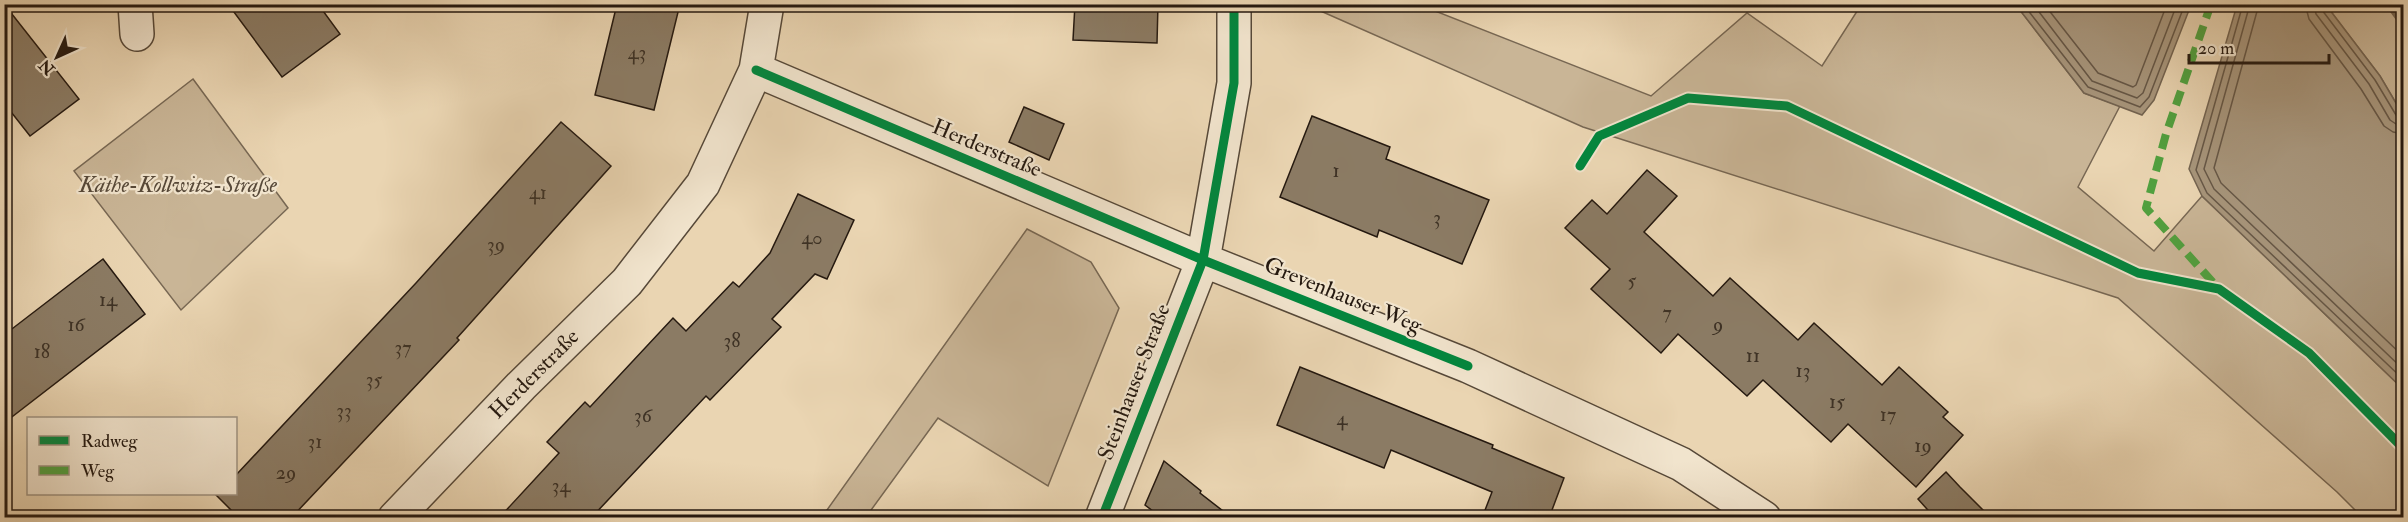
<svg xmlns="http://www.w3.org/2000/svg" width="2408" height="522" viewBox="0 0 2408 522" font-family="'IM FELL Double Pica',serif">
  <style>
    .green { fill: #c9b596; stroke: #776753; stroke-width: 1.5 }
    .water { fill: #a7957b; stroke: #736350; stroke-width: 1.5 }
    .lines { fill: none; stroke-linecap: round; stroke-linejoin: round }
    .shore { stroke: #665746; stroke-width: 1.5 }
    .stream { stroke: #736350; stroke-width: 14 }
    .building { fill: #8b7b64; stroke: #251910; stroke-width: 1.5 }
    .minor-casing { stroke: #564838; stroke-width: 36 }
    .minor { stroke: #f1e4cd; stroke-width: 33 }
    .quiet { stroke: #50a13f; stroke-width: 8; stroke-dasharray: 15 8; stroke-linecap: butt }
    .cycleway-casing { stroke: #f1e4cd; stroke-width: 13 }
    .cycleway { stroke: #00873e; stroke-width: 9 }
    .labels { text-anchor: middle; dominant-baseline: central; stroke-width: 4.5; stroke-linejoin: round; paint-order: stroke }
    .number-label { font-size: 20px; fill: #3e3225 }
    .street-label { font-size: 22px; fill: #251910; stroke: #f1e4cd }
    .park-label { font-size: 22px; font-style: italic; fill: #564838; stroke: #f1e4cd }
  </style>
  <rect width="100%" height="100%" fill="#ead5b2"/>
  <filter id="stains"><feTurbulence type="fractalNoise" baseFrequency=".00333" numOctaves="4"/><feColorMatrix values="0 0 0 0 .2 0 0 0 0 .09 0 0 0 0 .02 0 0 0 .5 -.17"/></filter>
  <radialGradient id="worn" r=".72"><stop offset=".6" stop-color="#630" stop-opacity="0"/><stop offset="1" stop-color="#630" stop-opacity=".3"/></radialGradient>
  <path class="green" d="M 1307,5 L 1420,5 L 1651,96 L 1747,13 L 1822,66 L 1861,5 L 2016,5 L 2084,93 L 2120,106 L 2078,187 L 2154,251 L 2202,196 L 2403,389 L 2403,517 L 2362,517 L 2337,492 L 2118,298 L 1583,127 Z
    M 2326,5 L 2403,5 L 2403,115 L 2380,76 Z
    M 193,79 L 288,208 L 181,310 L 74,171 Z
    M 1027,229 L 1091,262 L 1119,308 L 1048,486 L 938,418 L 866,517 L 822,517 Z"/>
  <path class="water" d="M 2016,5 L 2191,5 L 2154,100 L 2142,115 L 2084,93 Z
    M 2237,5 L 2326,5 L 2380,76 L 2403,115 L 2403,389 L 2202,196 L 2189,169 Z"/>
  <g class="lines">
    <path class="shore" d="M 2023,4 L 2088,87 L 2140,107 L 2149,97 L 2185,4
      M 2033,4 L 2092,81 L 2137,98 L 2143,93 L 2177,4
      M 2044,4 L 2098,73 L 2133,87 L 2136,85 L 2167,4
      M 2243,4 L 2196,170 L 2207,193 L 2404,380
      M 2250,4 L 2204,169 L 2214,189 L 2404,370
      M 2259,4 L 2214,168 L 2221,183 L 2404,357
      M 2305,4 L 2309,19 L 2361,89 L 2384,126 L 2393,132 L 2404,134
      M 2314,4 L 2316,14 L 2369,84 L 2390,120 L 2396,124 L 2404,125
      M 2321,4 L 2322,10 L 2375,80 L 2396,115 L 2404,117"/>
    <path class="stream" d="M 2393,4 L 2404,19"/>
  </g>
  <path class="building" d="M 4,4 L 79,99 L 30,136 L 4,103 Z
    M 228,4 L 318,4 L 340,34 L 282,77 Z
    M 617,4 L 680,4 L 654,110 L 595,95 Z
    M 1075,4 L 1158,4 L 1157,43 L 1073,40 Z
    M 1024,107 L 1064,124 L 1049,160 L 1009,142 Z
    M 1312,116 L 1390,147 L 1386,159 L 1489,200 L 1462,264 L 1379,230 L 1377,237 L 1280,197 Z
    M 561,122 L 611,166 L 457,338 L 459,340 L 291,518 L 239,518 L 216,495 L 218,494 L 236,494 L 236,475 L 416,283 Z
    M 1647,170 L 1677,196 L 1644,232 L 1713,296 L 1730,278 L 1798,340 L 1814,323 L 1882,385 L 1899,367 L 1948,412 L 1943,417 L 1963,435 L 1916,487 L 1848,424 L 1831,442 L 1763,380 L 1747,396 L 1678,334 L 1661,353 L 1591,289 L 1610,269 L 1565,228 L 1592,200 L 1607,214 Z
    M 798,194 L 854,220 L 827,279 L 815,274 L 772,319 L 781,327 L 710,400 L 706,396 L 591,518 L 499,518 L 559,453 L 547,442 L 585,402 L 590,407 L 673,318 L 686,331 L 733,282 L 739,287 L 770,253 Z
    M 103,259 L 145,314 L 4,423 L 4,335 Z
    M 1300,367 L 1493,445 L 1492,448 L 1564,478 L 1549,518 L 1482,518 L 1492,492 L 1391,450 L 1384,468 L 1277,425 Z
    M 1164,461 L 1201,491 L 1200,493 L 1232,518 L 1162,518 L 1145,505 Z
    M 1946,472 L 1960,487 L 1991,518 L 1935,518 L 1918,499 Z"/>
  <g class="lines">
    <g class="minor-casing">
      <path id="minor" d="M 135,4 L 137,34
        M 756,70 L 1203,260 L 1468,366 L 1681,464 L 1764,518
        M 395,518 L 521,386 L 627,282 L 703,184 L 756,70 L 767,4
        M 1102,518 L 1203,260 L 1234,83 L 1234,4"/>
    </g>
    <use href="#minor" class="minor"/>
    <path class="quiet" d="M 2211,4 L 2166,134 L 2146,208 L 2218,288"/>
    <g class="cycleway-casing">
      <path id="cycleway" d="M 756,70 L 1203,260 L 1468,366
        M 1580,166 L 1599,136 L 1688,98 L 1787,106 L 2138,273 L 2219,289 L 2309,353 L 2404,449
        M 1102,518 L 1203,260 L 1234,83 L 1234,4"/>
    </g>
    <use href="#cycleway" class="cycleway"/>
  </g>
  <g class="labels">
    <g class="number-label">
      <text x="637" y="52">43</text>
      <text x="1336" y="170">1</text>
      <text x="538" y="192">41</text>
      <text x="1437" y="217">3</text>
      <text x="812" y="237">40</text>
      <text x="496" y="244">39</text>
      <text x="1632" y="280">5</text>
      <text x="108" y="299">14</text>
      <text x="1667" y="312">7</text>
      <text x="76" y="324">16</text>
      <text x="1718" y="324">9</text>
      <text x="732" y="340">38</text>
      <text x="403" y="347">37</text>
      <text x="42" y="351">18</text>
      <text x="1753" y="355">11</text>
      <text x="1803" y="370">13</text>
      <text x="374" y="379">35</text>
      <text x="1837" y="401">15</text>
      <text x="344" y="410">33</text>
      <text x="1888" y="414">17</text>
      <text x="643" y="415">36</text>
      <text x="1342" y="418">4</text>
      <text x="315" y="441">31</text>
      <text x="1923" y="445">19</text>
      <text x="286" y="472">29</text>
      <text x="561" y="485">34</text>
    </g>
    <g class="street-label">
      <text transform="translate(987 148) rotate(23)">Herderstraße</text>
      <text transform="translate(1343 295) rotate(22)">Grevenhauser Weg</text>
      <text transform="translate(534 374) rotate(-45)">Herderstraße</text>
      <text transform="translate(1134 382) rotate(-69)">Steinhauser Straße</text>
    </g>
    <g class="park-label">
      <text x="178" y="185">Käthe-Kollwitz-Straße</text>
    </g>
  </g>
  <rect width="2408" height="522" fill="none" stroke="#ead5b2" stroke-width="24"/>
  <rect x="6" y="6" width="2396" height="510" fill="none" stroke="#251910" stroke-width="3"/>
  <rect x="12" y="12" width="2384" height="498" fill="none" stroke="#251910" stroke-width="1.5"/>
  <rect x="27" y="417" width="210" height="78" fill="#f1e4cd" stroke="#9f9381" stroke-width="1.5"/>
  <rect x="39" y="436" width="30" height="9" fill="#00873e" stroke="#9f9381" stroke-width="1.5"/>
  <text x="81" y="447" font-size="18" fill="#251910">Radweg</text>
  <rect x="39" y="466" width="30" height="9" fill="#50a13f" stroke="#9f9381" stroke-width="1.5"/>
  <text x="81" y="477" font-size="18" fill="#251910">Weg</text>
  <g transform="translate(57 57) rotate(225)" stroke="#f1e4cd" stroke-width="4.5" paint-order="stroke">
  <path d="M0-4.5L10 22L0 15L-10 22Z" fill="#251910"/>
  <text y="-9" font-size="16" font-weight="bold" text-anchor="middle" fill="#251910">N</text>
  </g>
  <path d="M2189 54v9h140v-9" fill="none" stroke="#251910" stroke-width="3"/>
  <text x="2198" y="54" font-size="18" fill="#251910" stroke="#f1e4cd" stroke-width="4.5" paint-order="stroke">20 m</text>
  <rect width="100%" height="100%" filter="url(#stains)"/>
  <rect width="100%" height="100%" fill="url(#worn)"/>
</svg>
